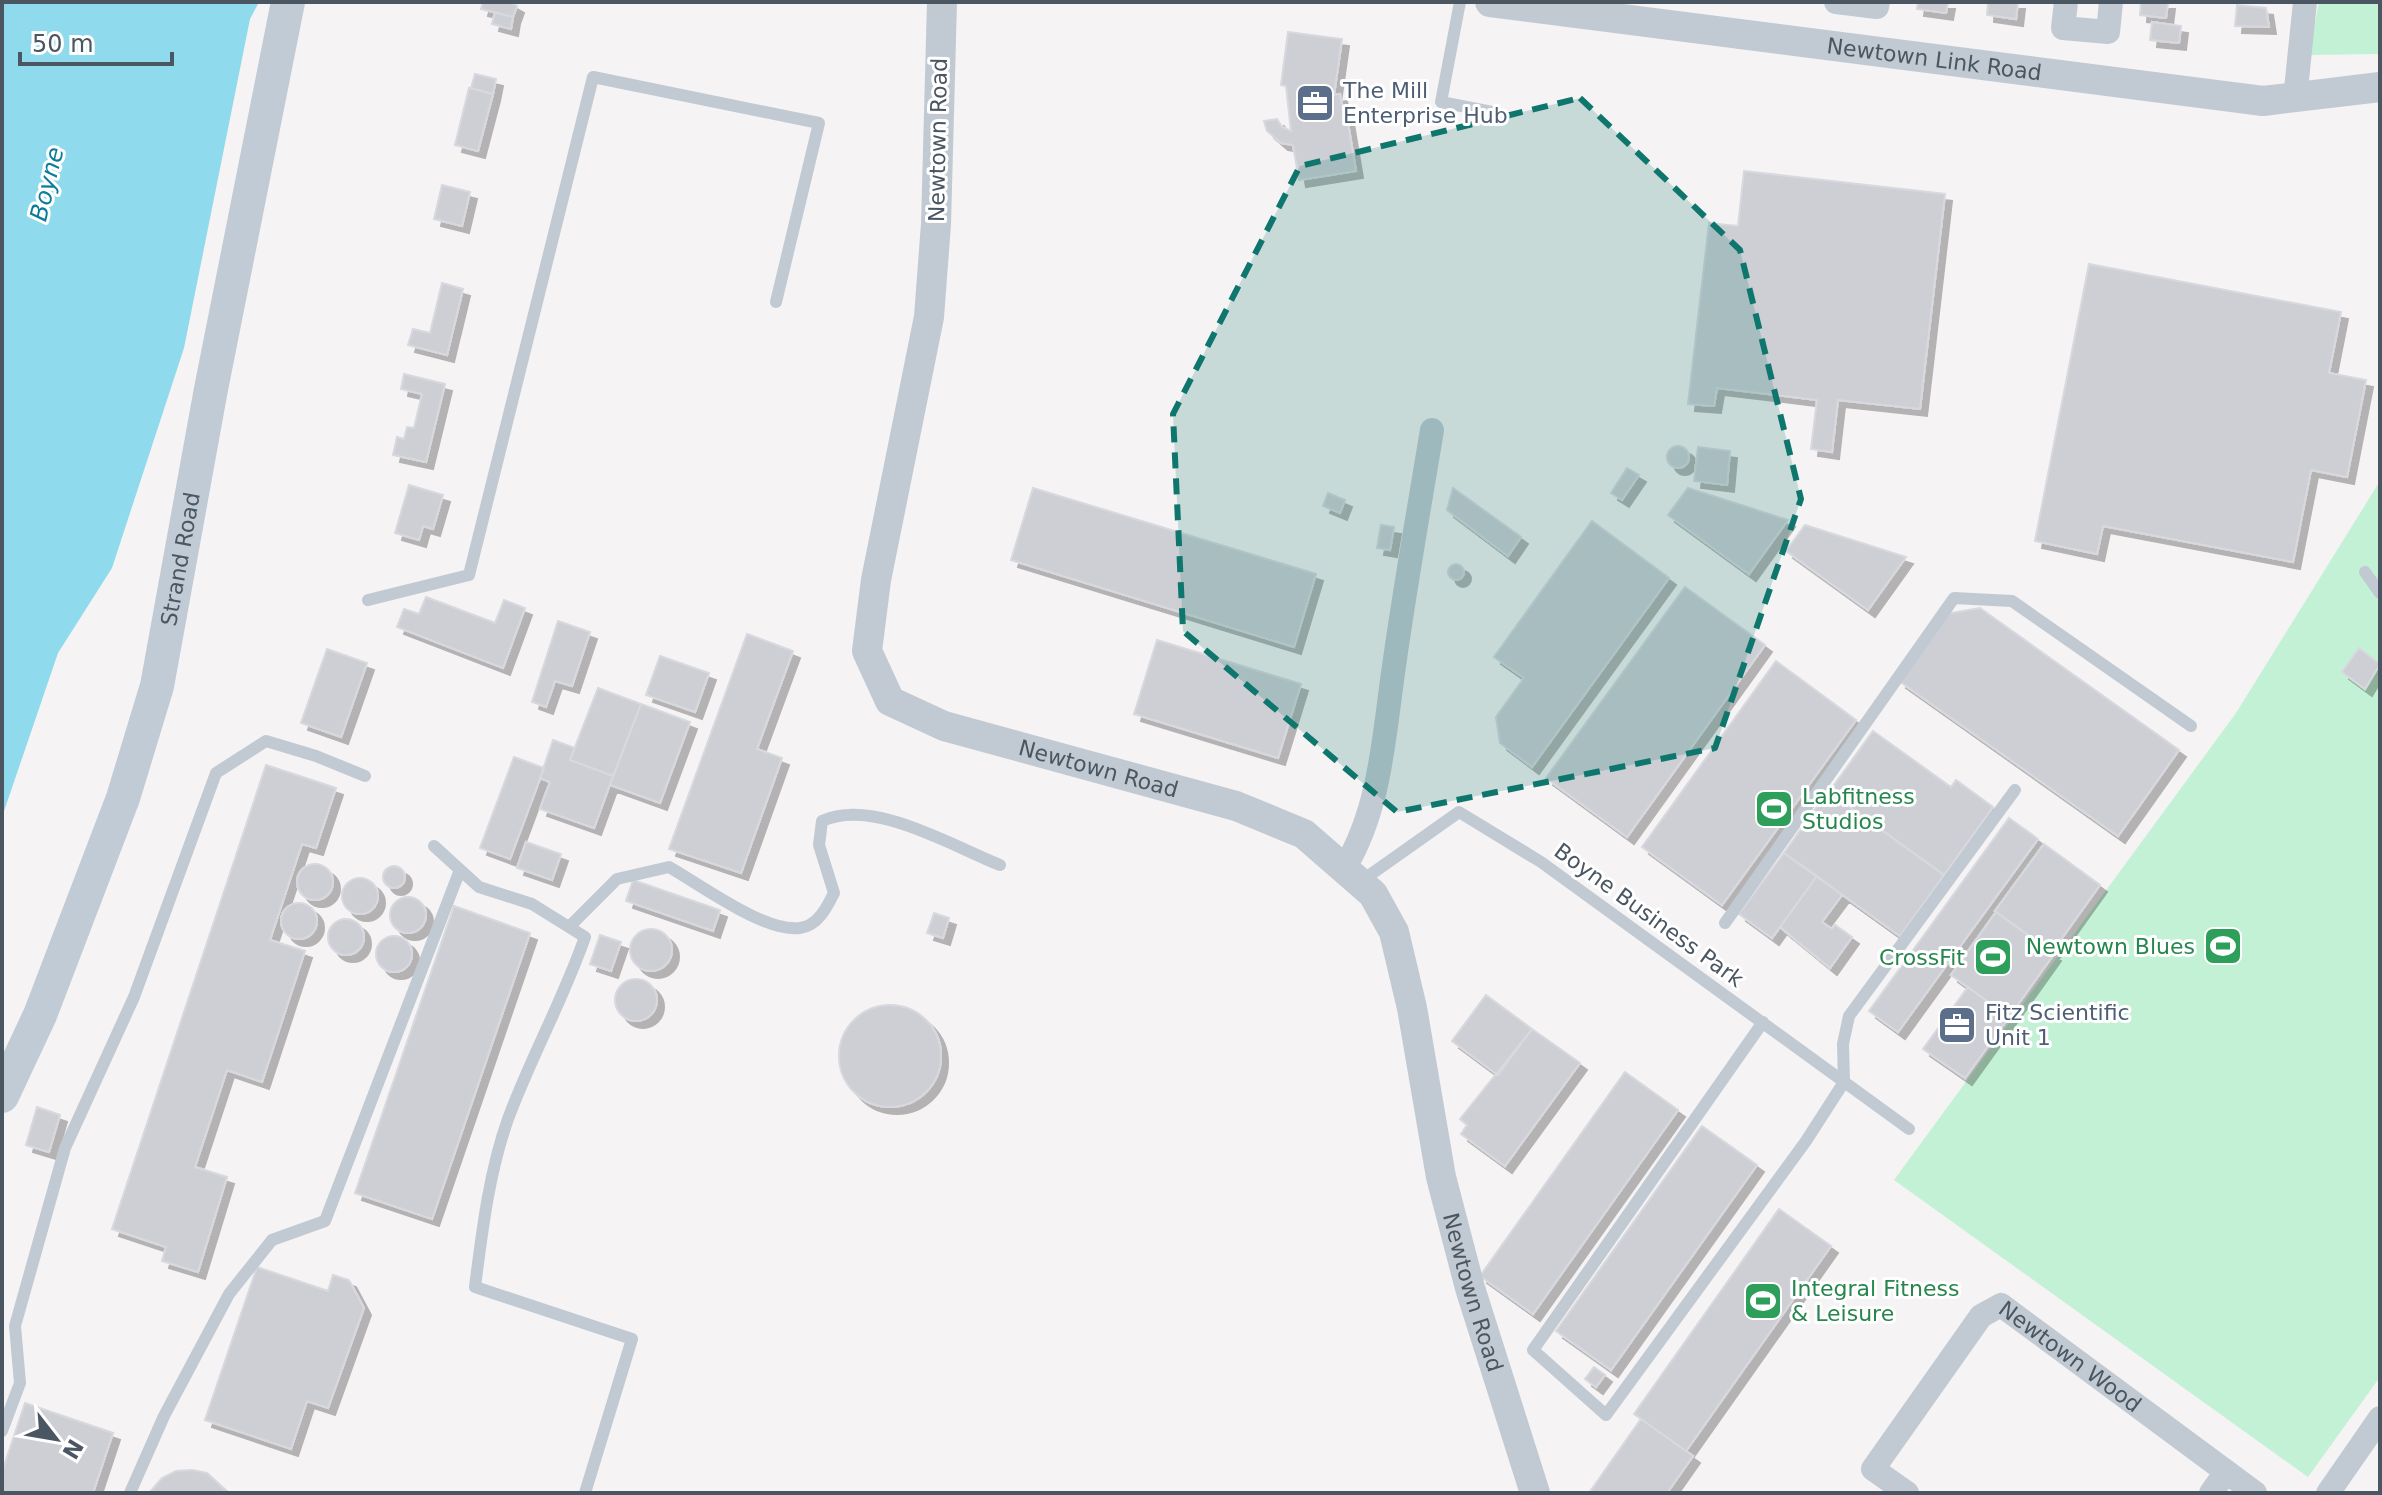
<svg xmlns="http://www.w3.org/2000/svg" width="2382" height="1495" viewBox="0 0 2382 1495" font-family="'DejaVu Sans',sans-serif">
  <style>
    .green { fill: #c3f1d5 }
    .water { fill: #90daee }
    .building { fill: #cdcfd5; stroke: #d7d9de; stroke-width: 2; filter: url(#shadow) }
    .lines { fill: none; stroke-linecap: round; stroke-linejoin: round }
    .service { stroke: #c1cad2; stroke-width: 12 }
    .minor { stroke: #c1cad2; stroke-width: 24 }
    .tertiary { stroke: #c1cad2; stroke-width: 30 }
    .secondary { stroke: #c1cbd6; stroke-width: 34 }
    .marked { fill: #0f766e; fill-opacity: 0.2; stroke: #0f766e; stroke-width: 6; stroke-dasharray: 16 10; stroke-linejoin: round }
    .labels { text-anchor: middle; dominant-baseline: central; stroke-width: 6; stroke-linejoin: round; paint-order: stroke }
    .street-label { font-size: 22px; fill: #4a5661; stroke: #fff }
    .service-label { font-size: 22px; fill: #4e5e75; stroke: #fff; text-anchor: start }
    .leisure-label { font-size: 22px; fill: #27864d; stroke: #fff; text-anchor: start }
    .water-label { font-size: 24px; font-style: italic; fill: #0c7c9b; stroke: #fff }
  </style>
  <defs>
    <filter id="shadow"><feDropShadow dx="7" dy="7" stdDeviation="0" flood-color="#0004"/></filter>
  </defs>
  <rect width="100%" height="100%" fill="#f5f3f3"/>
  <path class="green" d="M 2319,2 L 2380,2 L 2380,54 L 2309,55 Z
    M 2380,481 L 2380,1377 L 2308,1477 L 1894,1180 L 2236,713 Z"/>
  <path class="water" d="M 2,2 L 259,2 L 250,19 L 184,348 L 112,568 L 58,653 L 2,817 Z"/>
  <path class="building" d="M 483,2 L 510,2 L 517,6 L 513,17 L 481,9 Z
    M 1918,2 L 1948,2 L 1946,13 L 1917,9 Z
    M 1988,2 L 2018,2 L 2016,19 L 1987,15 Z
    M 2141,2 L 2168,2 L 2166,18 L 2140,15 Z
    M 2237,5 L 2266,8 L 2269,27 L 2235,26 Z
    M 495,12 L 513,17 L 511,29 L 492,24 Z
    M 2152,22 L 2181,26 L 2179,43 L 2150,40 Z
    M 1288,32 L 1342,39 L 1334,95 L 1340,94 L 1343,111 L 1346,111 L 1356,171 L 1299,180 L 1293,145 L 1281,143 L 1267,131 L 1264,121 L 1277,119 L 1282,127 L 1291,131 L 1286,86 L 1281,85 Z
    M 475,74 L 496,79 L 493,94 L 471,88 Z
    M 469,88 L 493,94 L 478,151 L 455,145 Z
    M 1744,171 L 1945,194 L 1920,409 L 1838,400 L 1832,452 L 1811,449 L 1817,400 L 1717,388 L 1714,406 L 1688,404 L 1709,223 L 1738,226 Z
    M 442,185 L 470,192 L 462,226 L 434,219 Z
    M 2089,264 L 2341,312 L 2329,373 L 2366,380 L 2347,477 L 2311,470 L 2293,562 L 2103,526 L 2097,554 L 2035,541 Z
    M 442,283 L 463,289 L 447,355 L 408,345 L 413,329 L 430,333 Z
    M 404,374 L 445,384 L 426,462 L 393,455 L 397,437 L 404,439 L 407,427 L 414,428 L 422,394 L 401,389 Z
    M1667 457a11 11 0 1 1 22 0a11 11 0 1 1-22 0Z
    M 1698,447 L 1730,451 L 1727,485 L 1694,481 Z
    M 1627,468 L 1639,475 L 1622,500 L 1611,493 Z
    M 409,485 L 443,495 L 433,529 L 423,526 L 419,540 L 395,533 Z
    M 1033,488 L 1316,574 L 1294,647 L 1011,560 Z
    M 1453,488 L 1521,537 L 1508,556 L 1447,510 Z
    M 1688,488 L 1788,520 L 1749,574 L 1668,515 Z
    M 1328,493 L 1345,500 L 1340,513 L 1323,506 Z
    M 1592,521 L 1669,578 L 1532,767 L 1500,743 L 1496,717 L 1524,678 L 1494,657 Z
    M 1381,525 L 1394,527 L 1390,550 L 1377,548 Z
    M 1805,525 L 1906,557 L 1868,610 L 1786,551 Z
    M1448 572a8 8 0 1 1 16 0a8 8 0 1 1-16 0Z
    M 1685,587 L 1765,645 L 1627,837 L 1546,778 Z
    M 426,597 L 495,623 L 504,600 L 525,608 L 503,668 L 397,627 L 404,609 L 419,614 Z
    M 1980,608 L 2179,750 L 2118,836 L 1899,681 L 1946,614 Z
    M 558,621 L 590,632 L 572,686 L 555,681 L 546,707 L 532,702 Z
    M 747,634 L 793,651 L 757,749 L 782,758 L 741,873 L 669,849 Z
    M 1157,640 L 1301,684 L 1278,758 L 1134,714 Z
    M 2359,648 L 2380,664 L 2365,689 L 2342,672 Z
    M 327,649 L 367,663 L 341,737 L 301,723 Z
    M 660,656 L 709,673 L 695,712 L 646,695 Z
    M 1776,661 L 1856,720 L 1722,905 L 1642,847 Z
    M 598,688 L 641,704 L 613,776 L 570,760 Z
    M 641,704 L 690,722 L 660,803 L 610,785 Z
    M 1873,731 L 1951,787 L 1956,780 L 1993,807 L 1944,875 L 1829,792 Z
    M 553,740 L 575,748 L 570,760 L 613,776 L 594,828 L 540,809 L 550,782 L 540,778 Z
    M 514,757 L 544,768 L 510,859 L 480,848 Z
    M 266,765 L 336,788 L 316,848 L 302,844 L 270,940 L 305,951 L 262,1082 L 227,1070 L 195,1167 L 227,1177 L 198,1272 L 162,1261 L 166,1247 L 112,1229 Z
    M 1828,791 L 1944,875 L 1900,936 L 1784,853 Z
    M 2009,818 L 2038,839 L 1898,1032 L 1869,1011 Z
    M 526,842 L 561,854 L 552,880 L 517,868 Z
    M 2044,844 L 2100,885 L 2052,952 L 1995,911 Z
    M 1784,853 L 1817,876 L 1772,938 L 1739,914 Z
    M297 882a18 18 0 1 1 36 0a18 18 0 1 1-36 0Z
    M383 877a11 11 0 1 1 22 0a11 11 0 1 1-22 0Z
    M 1817,876 L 1842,895 L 1822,922 L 1832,929 L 1835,925 L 1852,937 L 1830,968 L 1780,927 Z
    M342 896a18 18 0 1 1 36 0a18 18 0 1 1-36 0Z
    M 633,880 L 720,910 L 713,931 L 626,901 Z
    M390 915a18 18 0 1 1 36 0a18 18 0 1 1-36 0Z
    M281 921a18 18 0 1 1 36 0a18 18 0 1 1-36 0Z
    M 454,906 L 530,933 L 432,1219 L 355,1193 Z
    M 1996,912 L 2054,954 L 2009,1017 L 1951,975 Z
    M 934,913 L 949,918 L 943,938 L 927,933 Z
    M328 937a18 18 0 1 1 36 0a18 18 0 1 1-36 0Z
    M630 950a21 21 0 1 1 42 0a21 21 0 1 1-42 0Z
    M 600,935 L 621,942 L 611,971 L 590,964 Z
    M376 954a18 18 0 1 1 36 0a18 18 0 1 1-36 0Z
    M615 1000a21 21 0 1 1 42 0a21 21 0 1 1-42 0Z
    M 1968,987 L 2009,1017 L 1965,1078 L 1923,1049 Z
    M 1486,995 L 1532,1029 L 1498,1075 L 1452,1041 Z
    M839 1056a51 51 0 1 1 102 0a51 51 0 1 1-102 0Z
    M 1532,1029 L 1580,1063 L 1505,1166 L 1461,1134 L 1467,1125 L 1460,1119 Z
    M 1625,1072 L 1678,1110 L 1533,1314 L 1480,1276 Z
    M 37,1107 L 60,1115 L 49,1152 L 26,1145 Z
    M 1702,1126 L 1757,1165 L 1611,1370 L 1556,1331 Z
    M 1779,1209 L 1831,1246 L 1686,1451 L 1634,1414 Z
    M 257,1267 L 328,1291 L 333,1275 L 349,1280 L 364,1308 L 328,1408 L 307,1401 L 291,1449 L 205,1420 Z
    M 1594,1367 L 1605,1375 L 1596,1387 L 1585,1379 Z
    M 25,1403 L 113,1433 L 93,1493 L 2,1493 L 2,1472 Z
    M 1641,1419 L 1693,1456 L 1667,1493 L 1589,1493 Z
    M 192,1470 L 207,1473 L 229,1493 L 149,1493 L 162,1478 L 176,1471 Z"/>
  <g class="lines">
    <path class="service" d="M 1460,2 L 1441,102 L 1492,112
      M 2365,572 L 2380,593
      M 368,600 L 469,575 L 593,77 L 819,123 L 776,302
      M 434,846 L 479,887 L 532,904 L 585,937 C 563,1000 531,1057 508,1119 C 489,1172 482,1232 475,1287 L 632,1339 L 585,1493
      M 1360,882 L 1459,812 L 1541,862 L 1909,1129
      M 1725,923 L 1954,598 L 2012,601 L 2191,726
      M 569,927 L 617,879 L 669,867 C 701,885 765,933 800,928 C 818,926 827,907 834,893 L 819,845 L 822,821 C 873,798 950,845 1000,865
      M 1763,1022 L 1533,1350 L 1606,1415 L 1806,1141 L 1844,1082 L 1843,1044 L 1849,1016 L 2015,790
      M 2,1431 L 20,1383 L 15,1326 L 65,1148 L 134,997 L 216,773 L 266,741 L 316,756 L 365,776
      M 130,1493 L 164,1416 L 229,1294 L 272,1240 L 325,1221 L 460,870"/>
    <g class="minor">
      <path d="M 1836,2 L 1877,7 L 1878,2"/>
      <path d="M 2066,2 L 2063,28 L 2108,32 L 2111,2"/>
      <path d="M 2295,99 L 2305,2"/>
      <path d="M 1345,867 C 1381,807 1384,734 1394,666 C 1405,587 1419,509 1432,430"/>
      <path id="s1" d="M 1907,1493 L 1873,1469 L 1981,1316 L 2001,1305 L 2255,1493"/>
      <path d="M 2211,1493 L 2226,1472"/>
      <path d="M 2328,1493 L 2380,1418"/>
    </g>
    <g class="tertiary">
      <path id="s2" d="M 942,2 L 936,224 L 929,317 L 876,580 L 867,651 L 890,701 L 944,726 L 1236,806 L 1304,834 L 1373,894 L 1394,932 L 1412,1008 L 1441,1177 L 1470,1288 L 1535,1493"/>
      <path id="s3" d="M 1490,2 L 2263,101 L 2380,87"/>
    </g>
    <path class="secondary" id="s4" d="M 2,1096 L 40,1015 L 123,798 L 157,686 L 211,389 L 288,2"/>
  </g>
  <path class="marked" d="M 1580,98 L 1740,250 L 1801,499 L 1715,748 L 1397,812 L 1183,631 L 1173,414 L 1300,166 Z"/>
  <defs>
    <g id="office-square" transform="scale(2)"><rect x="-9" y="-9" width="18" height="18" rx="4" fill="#5c6f8a" stroke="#fff"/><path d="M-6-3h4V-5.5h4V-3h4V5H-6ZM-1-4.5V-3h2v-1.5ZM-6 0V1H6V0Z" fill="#fff"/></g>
    <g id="stadium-square" transform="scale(2)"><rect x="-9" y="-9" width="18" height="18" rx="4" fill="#2e9e5b" stroke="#fff"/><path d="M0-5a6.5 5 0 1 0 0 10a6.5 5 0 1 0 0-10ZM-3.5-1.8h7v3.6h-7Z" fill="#fff"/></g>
  </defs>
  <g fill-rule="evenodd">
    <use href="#office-square" x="1315" y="103"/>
    <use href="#stadium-square" x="1774" y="809"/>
    <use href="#stadium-square" x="2223" y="946"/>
    <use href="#stadium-square" x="1993" y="957"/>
    <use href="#office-square" x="1957" y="1025"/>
    <use href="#stadium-square" x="1763" y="1301"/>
  </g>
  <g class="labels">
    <g class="street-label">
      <text stroke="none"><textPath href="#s3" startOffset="448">Newtown Link Road</textPath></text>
      <text transform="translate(938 140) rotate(-89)">Newtown Road</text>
      <text stroke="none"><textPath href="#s4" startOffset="568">Strand Road</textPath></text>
      <text stroke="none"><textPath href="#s2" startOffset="930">Newtown Road</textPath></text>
      <text transform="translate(1649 915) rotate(36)">Boyne Business Park</text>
      <text stroke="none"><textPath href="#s2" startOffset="1650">Newtown Road</textPath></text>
      <text stroke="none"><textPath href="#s1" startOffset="338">Newtown Wood</textPath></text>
    </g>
    <g class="service-label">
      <text x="1343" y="90">The Mill<tspan x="1343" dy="25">Enterprise Hub</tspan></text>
      <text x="1985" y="1012">Fitz Scientific<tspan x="1985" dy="25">Unit 1</tspan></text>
    </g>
    <g class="leisure-label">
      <text x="1802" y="796">Labfitness<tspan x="1802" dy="25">Studios</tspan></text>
      <text x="2195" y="946" text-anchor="end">Newtown Blues</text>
      <text x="1965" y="957" text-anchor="end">CrossFit</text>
      <text x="1791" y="1288">Integral Fitness<tspan x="1791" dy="25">&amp; Leisure</tspan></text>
    </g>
    <g class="water-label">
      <text transform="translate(47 184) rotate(-76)">Boyne</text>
    </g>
  </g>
  <rect width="2382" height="1495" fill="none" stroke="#4a5661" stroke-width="8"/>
  <g transform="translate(56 1439) rotate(121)" stroke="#ffffff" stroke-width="6" paint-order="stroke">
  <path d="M0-6L14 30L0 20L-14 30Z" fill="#4a5661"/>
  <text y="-12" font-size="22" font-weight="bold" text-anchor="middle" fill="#4a5661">N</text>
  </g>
  <path d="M20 52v12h152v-12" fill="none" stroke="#4a5661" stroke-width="4"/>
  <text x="32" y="52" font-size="24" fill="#4a5661" stroke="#ffffff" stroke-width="6" paint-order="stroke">50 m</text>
</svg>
